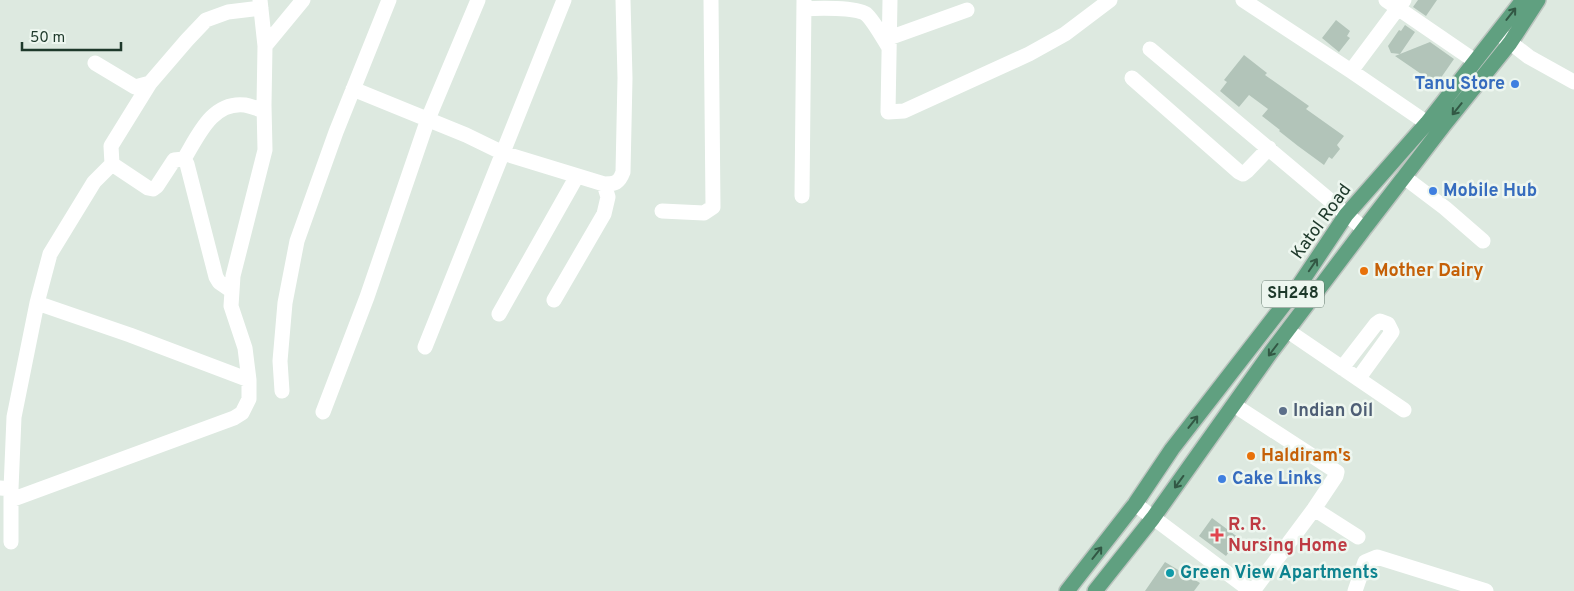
<svg xmlns="http://www.w3.org/2000/svg" width="1574" height="591" viewBox="0 0 1574 591" font-family="Overpass,sans-serif">
  <style>
    .building { fill: #b2c4b9 }
    .lines { fill: none; stroke-linecap: round; stroke-linejoin: round }
    .major-casing { stroke: #bcc4bf; stroke-width: 18 }
    .minor { stroke: #fff; stroke-width: 15 }
    .major { stroke: #60a080; stroke-width: 15 }
    .oneway { stroke: #325844 }
    .shop-dot { fill: #3f7fe0; stroke: #edf6ef; stroke-width: 2 }
    .food-dot { fill: #e8710a; stroke: #edf6ef; stroke-width: 2 }
    .service-dot { fill: #5c6f8a; stroke: #edf6ef; stroke-width: 2 }
    .health-dot { fill: #e0444e; stroke: #edf6ef; stroke-width: 2 }
    .culture-dot { fill: #0f9aa8; stroke: #edf6ef; stroke-width: 2 }
    .labels { text-anchor: middle; dominant-baseline: central; stroke-width: 5; stroke-linejoin: round; paint-order: stroke }
    .shield { fill: #edf6ef; stroke: #5c7266; stroke-width: 1 }
    .shield-label { font-size: 16px; font-weight: bold; fill: #1e392b }
    .shop-label { font-size: 18px; font-weight: bold; fill: #366cbe; stroke: #edf6ef; text-anchor: start }
    .street-label { font-size: 18px; fill: #1e392b; stroke: #edf6ef }
    .food-label { font-size: 18px; font-weight: bold; fill: #c56008; stroke: #edf6ef; text-anchor: start }
    .service-label { font-size: 18px; font-weight: bold; fill: #4e5e75; stroke: #edf6ef; text-anchor: start }
    .health-label { font-size: 18px; font-weight: bold; fill: #be3a42; stroke: #edf6ef; text-anchor: start }
    .culture-label { font-size: 18px; font-weight: bold; fill: #0d838f; stroke: #edf6ef; text-anchor: start }
  </style>
  <rect width="100%" height="100%" fill="#dde9e0"/>
  <path class="building" d="M 1418,0 L 1437,0 L 1426,16 L 1413,7 Z
    M 1336,20 L 1350,31 L 1347,36 L 1350,38 L 1339,52 L 1322,38 Z
    M 1405,25 L 1415,32 L 1400,54 L 1430,42 L 1454,59 L 1438,82 L 1430,80 L 1395,56 L 1400,54 L 1391,53 L 1388,46 L 1399,30 L 1401,31 Z
    M 1244,55 L 1267,73 L 1265,75 L 1309,106 L 1306,109 L 1344,136 L 1337,145 L 1340,149 L 1332,159 L 1329,157 L 1324,165 L 1298,146 L 1279,131 L 1280,130 L 1262,116 L 1268,109 L 1249,95 L 1239,107 L 1220,91 L 1227,82 L 1224,80 Z
    M 1212,518 L 1239,538 L 1226,556 L 1199,536 Z
    M 1165,562 L 1200,583 L 1194,591 L 1145,591 Z"/>
  <g class="lines">
    <g class="major-casing">
      <path id="major" d="M 1067,591 L 1135,504 L 1172,449 L 1300,284 L 1346,215 L 1427,123 L 1523,0
        M 1095,591 L 1153,518 L 1271,352 L 1364,229 L 1444,125 L 1510,43 L 1538,0"/>
    </g>
    <path class="minor" d="M 890,0 L 888,112 L 904,111 L 1029,54 L 1065,34 L 1110,0
      M 1243,0 L 1351,71 L 1427,123
      M 1386,0 L 1475,61
      M 804,9 C 817,8 856,7 866,14 C 873,20 883,38 888,46
      M 1502,36 L 1529,57 L 1574,82
      M 889,38 L 967,10
      M 265,46 L 303,0
      M 1150,49 L 1364,229
      M 95,63 L 135,87 L 150,83 L 187,40 L 206,20 L 228,12 L 261,8
      M 1351,71 L 1404,0
      M 1132,78 L 1239,172 L 1243,174 L 1247,171 L 1269,148
      M 353,89 L 466,135 L 503,153 L 604,184 C 615,184 619,183 623,172 L 625,78 L 623,0
      M 184,159 C 198,136 212,101 245,105 C 251,106 258,109 264,111
      M 112,164 L 111,146 L 150,83
      M 1404,177 L 1445,208 L 1483,241
      M 802,196 L 804,0
      M 662,211 L 704,213 L 713,207 L 711,0
      M 554,300 L 604,214 L 608,197 L 604,184
      M 37,303 L 130,335 L 249,380
      M 499,314 L 577,176
      M 1288,331 L 1404,410
      M 425,347 L 564,0
      M 1342,368 L 1376,324 L 1380,321 L 1388,324 L 1392,332 L 1358,379
      M 282,391 L 280,361 L 285,303 L 297,241 L 336,132 L 389,0
      M 1234,405 L 1337,472 L 1336,476 L 1314,509 L 1253,591
      M 323,412 L 367,297 L 428,119 L 478,0
      M 0,488 L 11,489 L 11,542
      M 11,489 L 14,417 L 37,303 L 50,254 L 94,182 L 112,164 L 148,188 L 153,189 L 157,186 L 174,160 L 184,159 L 187,164 L 216,277 L 219,282 L 232,291
      M 11,500 L 234,418 L 242,413 L 249,399 L 249,380 L 245,348 L 231,306 L 233,276 L 265,150 L 264,105 L 265,46 L 260,0
      M 1135,504 L 1251,591
      M 1314,509 L 1358,537
      M 1355,591 L 1365,562 L 1377,557 L 1486,591"/>
    <use href="#major" class="major"/>
  </g>
  <defs><path id="oneway-shaft" d="M-6 0H5M1.5-3L5.5 0L1.5 3" fill="none" stroke-width="1.6" stroke-linecap="round" stroke-linejoin="round" transform="scale(1.25)"/></defs>
  <g class="oneway">
    <use href="#oneway-shaft" transform="translate(1511 14) rotate(-52)"/>
    <use href="#oneway-shaft" transform="translate(1457 109) rotate(129)"/>
    <use href="#oneway-shaft" transform="translate(1313 265) rotate(-56)"/>
    <use href="#oneway-shaft" transform="translate(1273 350) rotate(127)"/>
    <use href="#oneway-shaft" transform="translate(1193 422) rotate(-52)"/>
    <use href="#oneway-shaft" transform="translate(1179 482) rotate(126)"/>
    <use href="#oneway-shaft" transform="translate(1097 553) rotate(-52)"/>
  </g>
  <g class="shop-dot">
    <circle cx="1515" cy="84" r="5"/>
    <circle cx="1433" cy="191" r="5"/>
    <circle cx="1222" cy="479" r="5"/>
  </g>
  <g class="food-dot">
    <circle cx="1364" cy="271" r="5"/>
    <circle cx="1251" cy="456" r="5"/>
  </g>
  <circle class="service-dot" cx="1283" cy="411" r="5"/>
  <path class="health-dot" d="M1214.5 527.5h5v5h5v5h-5v5h-5v-5h-5v-5h5z"/>
  <circle class="culture-dot" cx="1170" cy="573" r="5"/>
  <g class="labels">
    <rect class="shield" x="1262" y="280.5" width="62" height="27" rx="4"/>
    <g class="shield-label">
      <text x="1293" y="294">SH248</text>
    </g>
    <g class="shop-label">
      <text x="1505" y="84" text-anchor="end">Tanu Store</text>
      <text x="1443" y="191">Mobile Hub</text>
      <text x="1232" y="479">Cake Links</text>
    </g>
    <g class="street-label">
      <text transform="translate(1322 222) rotate(-54)">Katol Road</text>
    </g>
    <g class="food-label">
      <text x="1374" y="271">Mother Dairy</text>
      <text x="1261" y="456">Haldiram's</text>
    </g>
    <g class="service-label">
      <text x="1293" y="411">Indian Oil</text>
    </g>
    <g class="health-label">
      <text x="1228" y="525">R. R.<tspan x="1228" dy="21">Nursing Home</tspan></text>
    </g>
    <g class="culture-label">
      <text x="1180" y="573">Green View Apartments</text>
    </g>
  </g>
  <path d="M22 42v8h99v-8" fill="none" stroke="#1e392b" stroke-width="2.5"/>
  <text x="30" y="42" font-size="15" fill="#1e392b" stroke="#edf6ef" stroke-width="4" paint-order="stroke">50 m</text>
</svg>
